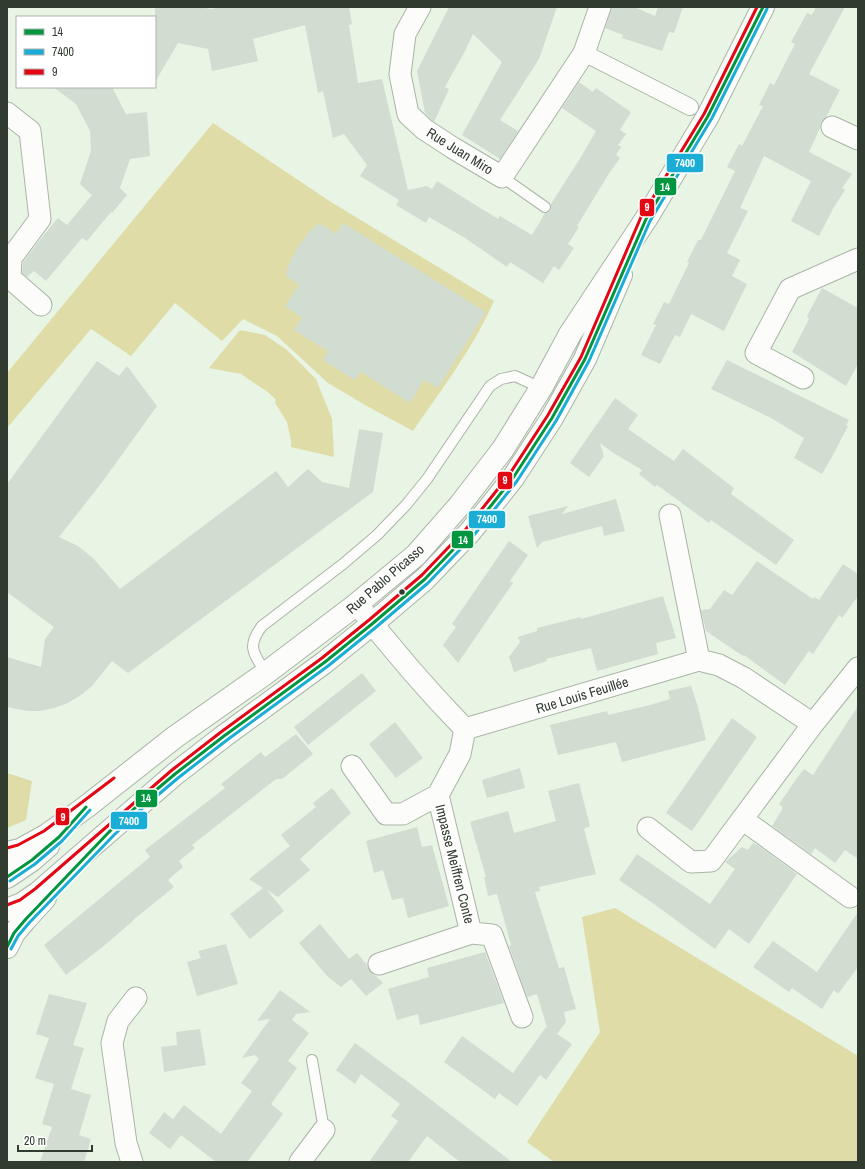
<svg xmlns="http://www.w3.org/2000/svg" width="865" height="1169" viewBox="0 0 865 1169" font-family="'Archivo Narrow',sans-serif">
  <style>
    .green { fill: #dfdca7 }
    .building { fill: #d1ddd1 }
    .lines { fill: none; stroke-linecap: round; stroke-linejoin: round }
    .service-casing { stroke: #aab4a7; stroke-width: 12 }
    .pedestrian-casing { stroke: #aab4a7; stroke-width: 18 }
    .minor-casing { stroke: #aab4a7; stroke-width: 23 }
    .tertiary-casing { stroke: #aab4a7; stroke-width: 24 }
    .service { stroke: #fcfdfb; stroke-width: 10 }
    .pedestrian { stroke: #fcfdfb; stroke-width: 16 }
    .minor { stroke: #fcfdfb; stroke-width: 21 }
    .tertiary { stroke: #fcfdfb; stroke-width: 22 }
    .bus-1-casing { stroke: #fff; stroke-width: 6 }
    .bus-2-casing { stroke: #fff; stroke-width: 6 }
    .bus-3-casing { stroke: #fff; stroke-width: 6 }
    .bus-1 { stroke: #009640; stroke-width: 3 }
    .bus-2 { stroke: #1aadd6; stroke-width: 3 }
    .bus-3 { stroke: #e30613; stroke-width: 3 }
    .bus-dot { fill: #323b30; stroke: #fff; stroke-width: 1.5 }
    .labels { text-anchor: middle; dominant-baseline: central; stroke-width: 3; stroke-linejoin: round; paint-order: stroke }
    .street-label { font-size: 14px; fill: #323b30; stroke: #fff }
    .line-badge { stroke: #fff; stroke-width: 1.5 }
    .badge-label { font-size: 11px; text-anchor: middle; font-weight: bold; fill: #fff }
  </style>
  <rect width="100%" height="100%" fill="#e8f4e4"/>
  <path class="green" d="M 213,123 L 331,202 L 494,301 C 474,347 441,390 413,431 L 365,405 L 328,383 L 277,336 L 243,319 L 222,341 L 175,303 L 131,356 L 91,329 L 7,428 L 7,373 Z
    M 240,330 L 265,335 L 287,350 L 316,379 L 332,419 L 334,457 L 291,447 L 291,440 L 287,422 L 275,403 L 276,400 L 269,393 L 241,374 L 209,368 Z
    M 7,773 L 32,781 L 26,820 L 7,828 Z
    M 615,908 L 858,1056 L 858,1162 L 554,1162 L 527,1142 L 600,1032 L 582,917 Z"/>
  <path class="building" d="M 155,7 L 199,7 L 211,9 L 222,7 L 349,7 L 352,24 L 349,25 L 358,83 L 382,79 L 408,190 L 427,186 L 432,189 L 437,181 L 498,219 L 500,216 L 532,235 L 545,213 L 548,213 L 551,210 L 551,204 L 581,157 L 596,131 L 562,108 L 579,82 L 593,92 L 596,88 L 631,112 L 620,130 L 626,134 L 618,145 L 621,147 L 616,155 L 620,158 L 608,175 L 577,226 L 579,227 L 568,244 L 574,248 L 559,270 L 554,266 L 543,283 L 510,262 L 507,267 L 465,238 L 429,217 L 426,223 L 396,205 L 399,200 L 360,176 L 367,165 L 344,134 L 333,138 L 323,91 L 318,93 L 305,25 L 253,39 L 258,61 L 212,71 L 208,49 L 178,43 L 155,82 Z
    M 449,7 L 557,7 L 539,59 L 500,120 L 518,131 L 500,159 L 462,135 L 502,62 L 473,34 L 465,51 L 445,87 L 449,89 L 434,122 L 425,113 L 417,71 Z
    M 612,7 L 634,7 L 655,16 L 658,7 L 683,7 L 674,33 L 669,32 L 662,51 L 622,38 L 623,35 L 605,28 Z
    M 816,7 L 845,7 L 809,74 L 840,90 L 826,117 L 821,122 L 820,128 L 809,152 L 852,174 L 842,188 L 845,190 L 834,207 L 819,236 L 791,221 L 811,181 L 764,156 L 740,208 L 748,211 L 727,253 L 740,260 L 732,276 L 747,284 L 724,331 L 691,314 L 680,337 L 675,335 L 660,364 L 641,355 L 656,325 L 653,324 L 664,302 L 669,304 L 689,263 L 687,262 L 698,240 L 701,240 L 735,171 L 727,167 L 739,144 L 742,146 L 763,106 L 759,105 L 770,83 L 774,85 L 795,44 L 791,42 L 807,13 L 812,15 Z
    M 53,87 L 112,87 L 126,114 L 147,112 L 150,156 L 130,159 L 120,188 L 127,195 L 112,213 L 111,212 L 87,241 L 82,238 L 46,281 L 34,271 L 27,277 L 22,273 L 23,262 L 43,236 L 58,218 L 67,225 L 92,195 L 80,184 L 91,151 L 90,131 L 76,104 Z
    M 319,223 L 336,234 L 343,223 L 486,312 L 438,388 L 424,380 L 410,403 L 361,372 L 355,380 L 323,360 L 328,351 L 294,330 L 302,318 L 285,306 L 299,285 L 286,276 L 288,266 L 297,248 L 310,231 Z
    M 822,288 L 858,308 L 858,364 L 846,386 L 792,352 L 809,319 L 807,316 Z
    M 727,360 L 849,420 L 846,425 L 848,426 L 833,455 L 822,474 L 794,458 L 804,438 L 771,418 L 711,389 Z
    M 97,361 L 119,376 L 127,366 L 157,406 L 103,481 L 59,537 L 78,546 L 93,558 L 120,589 L 276,471 L 288,487 L 308,469 L 322,482 L 349,488 L 359,429 L 383,433 L 373,492 L 128,673 L 112,661 L 92,686 L 81,695 L 68,703 L 54,708 L 40,711 L 27,711 L 7,707 L 7,657 L 41,667 L 45,639 L 54,627 L 7,592 L 7,484 Z
    M 615,398 L 638,415 L 628,429 L 674,461 L 683,449 L 734,488 L 731,494 L 794,540 L 776,565 L 711,520 L 709,523 L 657,485 L 655,487 L 639,474 L 642,470 L 612,452 L 600,443 L 604,456 L 589,477 L 570,463 Z
    M 616,499 L 625,531 L 604,536 L 602,526 L 542,542 L 537,548 L 528,516 L 568,506 L 562,514 Z
    M 509,541 L 528,555 L 510,581 L 513,583 L 458,663 L 443,645 L 456,627 L 452,624 Z
    M 757,561 L 813,599 L 814,597 L 819,600 L 843,564 L 858,574 L 858,596 L 842,618 L 839,615 L 813,654 L 809,651 L 785,685 L 744,655 L 743,656 L 706,631 L 701,610 L 710,609 L 724,590 L 732,595 Z
    M 663,596 L 676,638 L 656,643 L 658,654 L 597,671 L 591,648 L 546,659 L 547,661 L 514,672 L 509,657 L 520,642 L 518,637 L 537,631 L 537,628 L 581,617 L 581,619 Z
    M 362,673 L 376,691 L 308,745 L 294,727 Z
    M 691,686 L 698,707 L 706,740 L 622,762 L 616,742 L 558,755 L 550,725 L 607,711 L 608,715 L 650,705 L 670,699 L 668,691 Z
    M 858,706 L 858,859 L 845,850 L 835,863 L 815,848 L 811,854 L 772,826 L 783,808 L 779,804 L 797,778 L 804,769 L 813,775 Z
    M 732,718 L 757,737 L 692,831 L 666,813 Z
    M 395,722 L 423,758 L 396,778 L 369,744 Z
    M 296,734 L 313,754 L 282,779 L 276,779 L 192,845 L 195,848 L 179,861 L 183,867 L 168,880 L 174,887 L 133,920 L 133,921 L 100,949 L 66,975 L 44,945 L 150,857 L 145,850 L 225,788 L 221,784 L 261,752 L 265,757 Z
    M 520,768 L 525,788 L 487,798 L 482,780 Z
    M 579,783 L 590,826 L 584,829 L 596,874 L 539,887 L 540,891 L 535,892 L 559,968 L 564,967 L 576,1009 L 564,1012 L 566,1022 L 557,1034 L 572,1044 L 546,1080 L 540,1075 L 517,1106 L 499,1093 L 495,1099 L 444,1062 L 462,1036 L 513,1073 L 546,1027 L 547,1028 L 537,994 L 527,997 L 509,946 L 511,945 L 497,894 L 488,896 L 484,877 L 486,877 L 470,822 L 508,811 L 514,833 L 556,821 L 548,791 Z
    M 332,788 L 351,813 L 300,859 L 310,870 L 278,897 L 267,890 L 284,911 L 250,939 L 230,914 L 263,888 L 249,879 L 290,846 L 281,835 L 316,807 L 313,803 Z
    M 417,827 L 422,847 L 432,845 L 449,906 L 408,918 L 403,898 L 392,900 L 383,870 L 374,873 L 366,841 Z
    M 753,843 L 759,846 L 797,874 L 749,944 L 729,929 L 715,949 L 654,904 L 619,880 L 637,854 L 710,904 L 735,869 L 725,862 L 742,847 L 748,850 Z
    M 858,912 L 858,967 L 838,994 L 834,990 L 822,1009 L 792,988 L 789,992 L 753,967 L 773,941 L 817,972 Z
    M 320,924 L 349,959 L 357,953 L 367,965 L 368,968 L 371,973 L 376,976 L 383,983 L 366,996 L 351,979 L 341,987 L 327,976 L 299,943 Z
    M 226,944 L 238,984 L 197,996 L 187,962 L 201,958 L 198,951 Z
    M 485,952 L 504,1003 L 420,1025 L 418,1014 L 397,1020 L 388,989 L 429,977 L 427,968 Z
    M 280,990 L 310,1012 L 296,1014 L 292,1020 L 309,1033 L 288,1061 L 297,1068 L 271,1104 L 283,1114 L 247,1162 L 216,1162 L 181,1135 L 170,1149 L 149,1133 L 164,1112 L 173,1119 L 184,1105 L 221,1134 L 252,1091 L 241,1083 L 259,1059 L 255,1055 L 242,1058 L 270,1019 L 257,1021 Z
    M 49,994 L 87,1003 L 73,1045 L 84,1048 L 71,1089 L 91,1095 L 79,1135 L 91,1139 L 84,1162 L 40,1162 L 52,1127 L 42,1124 L 54,1084 L 35,1078 L 49,1038 L 36,1034 Z
    M 200,1029 L 206,1065 L 164,1072 L 161,1047 L 177,1045 L 176,1032 Z
    M 355,1043 L 408,1082 L 512,1162 L 460,1162 L 427,1136 L 408,1162 L 369,1162 L 398,1121 L 391,1116 L 400,1104 L 361,1074 L 355,1084 L 336,1070 Z"/>
  <g class="lines">
    <g class="service-casing">
      <path id="service" d="M 502,177 L 545,207
        M 266,673 C 254,654 246,647 262,626 L 343,564 L 377,535 L 406,505 L 427,479 L 490,386 L 501,379 L 515,376 L 541,388
        M 312,1060 L 324,1130"/>
    </g>
    <g class="pedestrian-casing">
      <path id="pedestrian" d="M 584,53 L 690,107"/>
    </g>
    <g class="minor-casing">
      <path id="minor" d="M 420,7 L 405,34 L 400,74 L 408,114 L 424,129 L 453,148 L 502,177 L 584,53 L 600,7
        M 7,113 L 30,131 L 40,219 L 11,258 L 10,278 L 41,305
        M 832,127 L 858,139
        M 803,378 L 756,353 L 790,289 L 858,259
        M 670,515 L 699,660
        M 357,604 C 391,648 427,690 465,729 L 460,754 L 438,795 L 471,933
        M 465,729 L 699,660 L 719,665 L 744,678 L 813,724 L 858,668
        M 352,766 L 386,814 L 403,814 L 438,795
        M 742,819 L 850,897
        M 648,828 L 691,862 L 711,861 L 813,724
        M 379,964 L 471,933 L 492,935 L 522,1017
        M 132,1162 L 126,1143 L 112,1043 L 118,1021 L 136,998
        M 300,1162 L 324,1130"/>
    </g>
    <g class="tertiary-casing">
      <path id="tertiary" d="M 7,853 L 20,850 L 47,835 L 86,807 L 175,737 L 266,673 L 357,604 L 416,555 L 459,506 L 503,449 L 541,388 L 570,334 L 646,219 L 708,116 L 763,7
        M 7,877 L 32,860 L 48,846
        M 7,910 L 22,904 L 38,893 L 175,774 L 224,736 L 325,662 L 372,624 L 425,579 L 470,532 L 513,478 L 552,418 L 585,359 L 621,275
        M 7,947 L 14,933 L 25,920 L 45,898"/>
    </g>
    <use href="#service" class="service"/>
    <use href="#pedestrian" class="pedestrian"/>
    <use href="#minor" class="minor"/>
    <use href="#tertiary" class="tertiary"/>
    <g class="bus-1-casing">
      <path id="bus-1" d="M 7,877 L 32,860 L 59,837 L 86,807
        M 7,947 L 14,933 L 25,920 L 110,831 L 136,807 L 175,774 L 224,736 L 325,662 L 372,624 L 425,579 L 470,532 L 513,478 L 552,418 L 585,359 L 646,219 L 708,116 L 763,7"/>
    </g>
    <g class="bus-2-casing">
      <path id="bus-2" d="M 10,881 L 35,864 L 62,841 L 90,810
        M 11,949 L 18,936 L 29,923 L 114,835 L 139,811 L 178,778 L 227,740 L 328,666 L 375,628 L 428,583 L 474,535 L 517,481 L 556,421 L 589,361 L 650,221 L 712,118 L 767,9"/>
    </g>
    <g class="bus-3-casing">
      <path id="bus-3" d="M 7,848 L 18,845 L 44,831 L 114,778
        M 7,905 L 20,900 L 35,889 L 172,770 L 221,732 L 322,658 L 369,620 L 422,575 L 466,529 L 509,475 L 548,415 L 581,357 L 641,217 L 704,114 L 757,7"/>
    </g>
    <use href="#bus-1" class="bus-1"/>
    <use href="#bus-2" class="bus-2"/>
    <use href="#bus-3" class="bus-3"/>
  </g>
  <circle class="bus-dot" cx="402" cy="592" r="3.5"/>
  <g class="labels">
    <g class="street-label">
      <text transform="translate(460 151) rotate(32)">Rue Juan Miro</text>
      <text transform="translate(385 579) rotate(-41)">Rue Pablo Picasso</text>
      <text transform="translate(582 695) rotate(-17)">Rue Louis Feuillée</text>
      <text transform="translate(455 864) rotate(76)">Impasse Meiffren Conte</text>
    </g>
  </g>
  <g class="line-badge">
    <rect x="666" y="153" width="38" height="20" rx="4" fill="#1aadd6"/>
    <rect x="654" y="177" width="23" height="19" rx="4" fill="#009640"/>
    <rect x="639" y="198" width="16" height="19" rx="4" fill="#e30613"/>
    <rect x="497" y="471" width="16" height="19" rx="4" fill="#e30613"/>
    <rect x="468" y="510" width="38" height="19" rx="4" fill="#1aadd6"/>
    <rect x="451" y="530" width="23" height="19" rx="4" fill="#009640"/>
    <rect x="135" y="789" width="23" height="19" rx="4" fill="#009640"/>
    <rect x="55" y="807" width="15" height="19" rx="4" fill="#e30613"/>
    <rect x="110" y="811" width="38" height="19" rx="4" fill="#1aadd6"/>
  </g>
  <g class="badge-label">
    <text x="685" y="167">7400</text>
    <text x="665" y="191">14</text>
    <text x="647" y="211">9</text>
    <text x="505" y="484">9</text>
    <text x="487" y="523">7400</text>
    <text x="463" y="544">14</text>
    <text x="146" y="802">14</text>
    <text x="63" y="821">9</text>
    <text x="129" y="825">7400</text>
  </g>
  <rect width="865" height="1169" fill="none" stroke="#323b30" stroke-width="16"/>
  <rect x="16" y="16" width="140" height="72" fill="#ffffff" stroke="#adb1ac"/>
  <rect x="24" y="29" width="20" height="6" fill="#009640" stroke="#adb1ac"/>
  <text x="52" y="36" font-size="12" fill="#323b30">14</text>
  <rect x="24" y="49" width="20" height="6" fill="#1aadd6" stroke="#adb1ac"/>
  <text x="52" y="56" font-size="12" fill="#323b30">7400</text>
  <rect x="24" y="69" width="20" height="6" fill="#e30613" stroke="#adb1ac"/>
  <text x="52" y="76" font-size="12" fill="#323b30">9</text>
  <path d="M18 1145v6h74v-6" fill="none" stroke="#323b30" stroke-width="2"/>
  <text x="24" y="1145" font-size="12" fill="#323b30" stroke="#ffffff" stroke-width="3" paint-order="stroke">20 m</text>
</svg>
